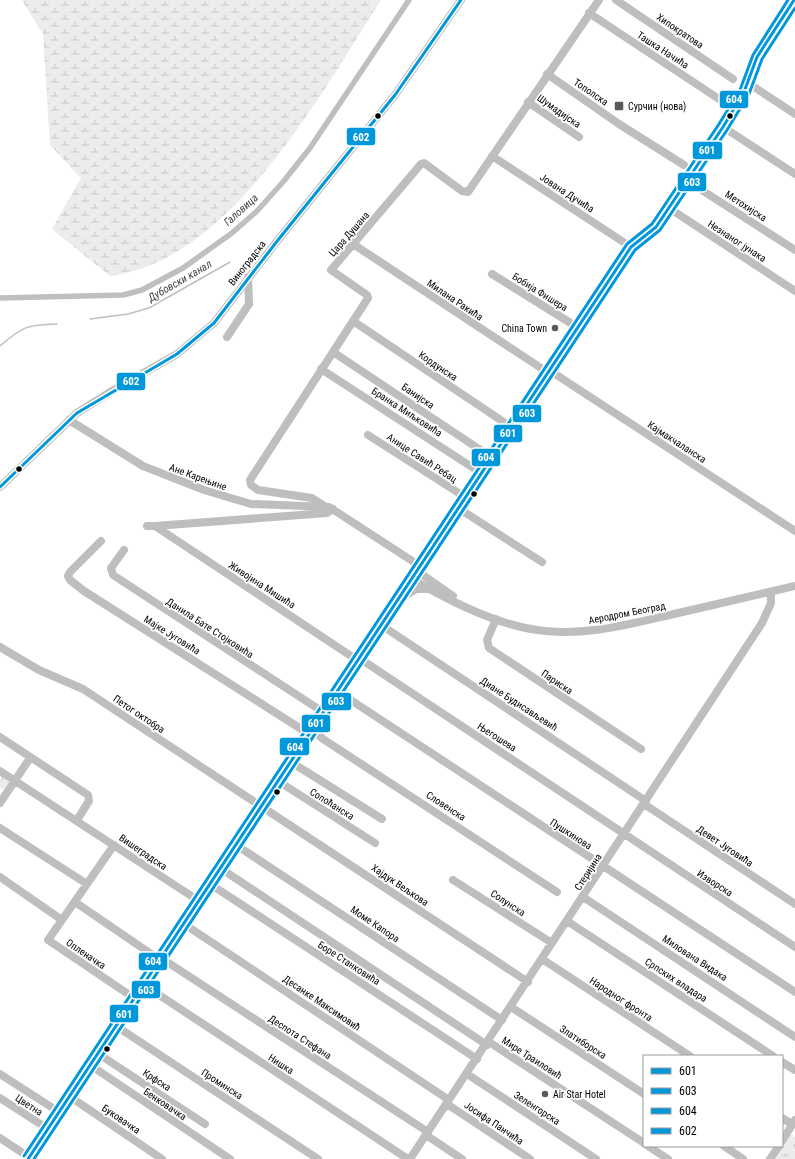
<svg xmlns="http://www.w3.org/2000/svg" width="795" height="1159" viewBox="0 0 795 1159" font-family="'Roboto Condensed',sans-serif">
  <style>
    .grass { fill: url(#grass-tufts) }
    .forest { fill: url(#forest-crowns) }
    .wetland { fill: url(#wetland-marsh) }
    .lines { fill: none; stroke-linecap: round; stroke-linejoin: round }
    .stream { stroke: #bfbfbf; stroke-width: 1.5 }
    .canal { stroke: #bfbfbf; stroke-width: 5.5 }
    .minor { stroke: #bebebe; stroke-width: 8 }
    .major { stroke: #bebebe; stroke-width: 10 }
    .bus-1-casing { stroke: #fff; stroke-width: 6 }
    .bus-2-casing { stroke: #fff; stroke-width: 6 }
    .bus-3-casing { stroke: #fff; stroke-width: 6 }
    .bus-4-casing { stroke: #fff; stroke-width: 6 }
    .bus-1 { stroke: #0098da; stroke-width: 3 }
    .bus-2 { stroke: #0098da; stroke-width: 3 }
    .bus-3 { stroke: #0098da; stroke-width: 3 }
    .bus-4 { stroke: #0098da; stroke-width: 3 }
    .poi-dot { fill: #595959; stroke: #fff; stroke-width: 1.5 }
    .bus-dot { fill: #000; stroke: #fff; stroke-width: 1.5 }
    .labels { text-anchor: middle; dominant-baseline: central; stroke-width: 3.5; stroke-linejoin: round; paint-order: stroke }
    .street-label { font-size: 10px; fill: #000; stroke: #fff }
    .poi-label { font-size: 10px; fill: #000; stroke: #fff; text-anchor: start }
    .water-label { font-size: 11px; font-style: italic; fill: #444; stroke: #fff }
    .line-badge { stroke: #fff; stroke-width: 1.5 }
    .badge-label { font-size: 11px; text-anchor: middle; font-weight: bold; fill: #fff }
  </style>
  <defs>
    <pattern id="grass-tufts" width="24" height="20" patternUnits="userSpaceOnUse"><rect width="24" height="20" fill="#ececec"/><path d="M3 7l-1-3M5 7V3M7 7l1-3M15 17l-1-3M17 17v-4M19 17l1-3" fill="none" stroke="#c9c9c9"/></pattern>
    <pattern id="forest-crowns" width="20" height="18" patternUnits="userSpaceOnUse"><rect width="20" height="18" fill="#ececec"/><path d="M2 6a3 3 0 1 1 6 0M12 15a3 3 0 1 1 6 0" fill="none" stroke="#c9c9c9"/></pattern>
    <pattern id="wetland-marsh" width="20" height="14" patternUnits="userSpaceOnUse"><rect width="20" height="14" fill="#ececec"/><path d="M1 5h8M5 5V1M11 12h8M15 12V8" fill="none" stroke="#c9c9c9"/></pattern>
  </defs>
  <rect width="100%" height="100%" fill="#fff"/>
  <path class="grass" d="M 787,1132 L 795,1137 L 795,1159 L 774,1159 Z"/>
  <path class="forest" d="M 2,777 L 9,782 L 3,790 L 0,788 L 0,780 Z"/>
  <path class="wetland" d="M 22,0 L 381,0 C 321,93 231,261 110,276 L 52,229 L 81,178 L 50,145 L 43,34 Z"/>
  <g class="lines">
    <path class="stream" d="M 90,319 L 128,314 L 149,308 L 230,262
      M 0,346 C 23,326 27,325 57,324"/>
    <path class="canal" d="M 0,298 L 123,295 L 142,290 L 183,268 L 232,233 L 257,211 L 283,182 L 310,148 L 409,0"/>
    <path class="minor" d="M 616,0 L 733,79
      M 589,13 L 725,103
      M 547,74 L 619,124 L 684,165
      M 748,83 L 795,114
      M 528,102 L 579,137
      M 723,127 L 795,174
      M 492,156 L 631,247
      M 686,180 L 795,250
      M 669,208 L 795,291
      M 353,244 L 547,372
      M 492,274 L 577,327
      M 353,321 L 511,427
      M 227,337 L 249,304 L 248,277
      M 333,352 L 491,457
      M 321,369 L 481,473
      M 549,370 L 795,531
      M 69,420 L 143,466 L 204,490 L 251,504 L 329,507 L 420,566
      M 368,435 L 465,497
      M 0,487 L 77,413 L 112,391 L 177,354 L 214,323 L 278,240 L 395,95 L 461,0
      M 326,507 L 312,498 L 258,490 L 251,485 L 250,480 L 368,298 L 367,295 L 331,270 L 421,164 L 424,163 L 462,191 L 468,192 L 599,0
      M 458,508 L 542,562
      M 147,526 L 155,526 L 357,660
      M 155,526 L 327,513 L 333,509
      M 101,541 L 70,572 L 68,576 L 70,580 L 84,591 L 309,734
      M 124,550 L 111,568 L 113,575 L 323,712
      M 417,571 L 453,596
      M 412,579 C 446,599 491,622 531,629 C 580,638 627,625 674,614 C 714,605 755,595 795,586
      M 496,619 L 487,640 L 489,648 L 641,749
      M 381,625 L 646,801
      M 0,647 L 39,670 L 83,689 L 528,982
      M 359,658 L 795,947
      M 337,691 L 795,992
      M 312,729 L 323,739 L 557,892
      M 0,737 L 88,795 L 89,801 L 77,820
      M 291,762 L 382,819
      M 0,771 L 199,901
      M 278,781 L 375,843
      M 0,803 L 30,758
      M 644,804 L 795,904
      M 0,828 L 87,884
      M 236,845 L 502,1020
      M 220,868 L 487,1045
      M 0,877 L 62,920 L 114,845
      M 453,880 L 552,943
      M 210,884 L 477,1059
      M 583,897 L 795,1037
      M 75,902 L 160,960
      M 62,920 L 48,940 L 134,998
      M 567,921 L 773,1056
      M 184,924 L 449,1100
      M 161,958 L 428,1132
      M 542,959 L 690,1056
      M 144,985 L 408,1159
      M 511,1007 L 644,1094
      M 116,1026 L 318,1159
      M 489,1042 L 644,1143
      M 97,1053 L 205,1124
      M 782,1062 L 795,1070
      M 90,1065 L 230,1159
      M 0,1074 L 59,1112
      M 467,1074 L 596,1159
      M 69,1096 L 162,1159
      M 0,1098 L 48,1129
      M 447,1104 L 530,1159
      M 782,1118 L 792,1124
      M 426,1135 L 462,1159
      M 0,1138 L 29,1157
      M 782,1141 L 795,1120
      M 648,1146 L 668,1159
      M 724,1146 L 743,1159
      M 410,1159 L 762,623 L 771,603 L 771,592
      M 770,1159 L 779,1146"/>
    <path class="major" d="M 401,597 L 416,588 L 428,588
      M 28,1159 L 631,247 L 656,227 L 723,127 L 744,92 L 753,71 L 757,57 L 794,0"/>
    <g class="bus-1-casing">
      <path id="bus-1" d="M 28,1159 L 631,247 L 656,227 L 723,127 L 744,92 L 757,57 L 794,0"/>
    </g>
    <g class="bus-2-casing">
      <path id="bus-2" d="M 34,1159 L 635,250 L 660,230 L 727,130 L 749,94 L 762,59 L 795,8"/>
    </g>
    <g class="bus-3-casing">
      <path id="bus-3" d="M 24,1156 L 627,244 L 652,224 L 719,124 L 740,90 L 753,55 L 788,0"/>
    </g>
    <g class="bus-4-casing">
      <path id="bus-4" d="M 0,487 L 77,413 L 177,354 L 214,323 L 278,240 L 395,95 L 461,0"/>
    </g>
    <use href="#bus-1" class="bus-1"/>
    <use href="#bus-2" class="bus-2"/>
    <use href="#bus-3" class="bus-3"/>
    <use href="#bus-4" class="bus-4"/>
  </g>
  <g class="poi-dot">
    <rect x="614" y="101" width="10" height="10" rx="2"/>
    <circle cx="555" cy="328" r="4"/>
    <circle cx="545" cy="1094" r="4"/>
  </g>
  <g class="bus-dot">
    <circle cx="378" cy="116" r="3.5"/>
    <circle cx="730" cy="116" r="3.5"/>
    <circle cx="19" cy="469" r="3.5"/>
    <circle cx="474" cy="494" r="3.5"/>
    <circle cx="277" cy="792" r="3.5"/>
    <circle cx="107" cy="1049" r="3.5"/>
  </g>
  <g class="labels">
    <g class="street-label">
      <text transform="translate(680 31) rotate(34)">Хипократова</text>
      <text transform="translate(663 50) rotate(33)">Ташка Начића</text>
      <text transform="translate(591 92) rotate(34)">Тополска</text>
      <text transform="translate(559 111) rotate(35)">Шумадијска</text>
      <text transform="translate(567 193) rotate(33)">Јована Дучића</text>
      <text transform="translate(746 206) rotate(33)">Метохијска</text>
      <text transform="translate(349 234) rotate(-49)">Цара Душана</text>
      <text transform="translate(737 241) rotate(33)">Незнаног јунака</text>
      <text transform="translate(247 263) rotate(-52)">Виноградска</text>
      <text transform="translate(540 292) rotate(32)">Бобија Фишера</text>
      <text transform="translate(455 300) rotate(34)">Милана Ракића</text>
      <text transform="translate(438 366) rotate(34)">Кордунска</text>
      <text transform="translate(418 396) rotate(34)">Банијска</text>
      <text transform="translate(407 412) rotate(33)">Бранка Миљковића</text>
      <text transform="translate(677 442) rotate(33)">Кајмакчаланска</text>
      <text transform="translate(422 458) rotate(33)">Анице Савић Ребац</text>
      <text transform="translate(198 477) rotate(20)">Ане Карењине</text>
      <text transform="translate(262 585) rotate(33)">Живојина Мишића</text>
      <text transform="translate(627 613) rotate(-11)">Аеродром Београд</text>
      <text transform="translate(210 628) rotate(33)">Данила Бате Стојковића</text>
      <text transform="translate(172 635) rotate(32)">Мајке Југовића</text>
      <text transform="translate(557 682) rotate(34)">Париска</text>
      <text transform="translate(519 704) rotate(33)">Диане Будисављевић</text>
      <text transform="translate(139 714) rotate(34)">Петог октобра</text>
      <text transform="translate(497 737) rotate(33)">Његошева</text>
      <text transform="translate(332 804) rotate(32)">Сопоћанска</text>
      <text transform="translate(446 806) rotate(33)">Словенска</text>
      <text transform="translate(571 834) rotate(33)">Пушкинова</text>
      <text transform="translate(725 846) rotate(34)">Девет Југовића</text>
      <text transform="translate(143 852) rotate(34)">Вишеградска</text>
      <text transform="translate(588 872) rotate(-57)">Стеријина</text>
      <text transform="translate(715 883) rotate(33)">Изворска</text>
      <text transform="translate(400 885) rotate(34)">Хајдук Вељкова</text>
      <text transform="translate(508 903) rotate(33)">Солунска</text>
      <text transform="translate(375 924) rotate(34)">Моме Капора</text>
      <text transform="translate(86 954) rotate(34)">Опленачка</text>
      <text transform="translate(695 958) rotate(33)">Милована Видака</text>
      <text transform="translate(349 963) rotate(33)">Боре Станковића</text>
      <text transform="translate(676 980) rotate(33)">Српских владара</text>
      <text transform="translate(621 999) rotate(33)">Народног фронта</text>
      <text transform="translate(322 1003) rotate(34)">Десанке Максимовић</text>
      <text transform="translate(300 1037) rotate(33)">Деспота Стефана</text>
      <text transform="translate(583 1042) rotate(33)">Златиборска</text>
      <text transform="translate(532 1058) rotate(33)">Мире Траиловић</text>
      <text transform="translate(281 1064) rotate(33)">Нишка</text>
      <text transform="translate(157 1080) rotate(33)">Крфска</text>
      <text transform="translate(222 1084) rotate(33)">Проминска</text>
      <text transform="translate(165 1104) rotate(34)">Бенковачка</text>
      <text transform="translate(29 1105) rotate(33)">Цветна</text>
      <text transform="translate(537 1108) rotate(33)">Зеленгорска</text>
      <text transform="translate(121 1119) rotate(34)">Буковачка</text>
      <text transform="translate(494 1123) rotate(34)">Јосифа Панчића</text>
    </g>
    <g class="poi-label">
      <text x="628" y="106">Сурчин (нова)</text>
      <text x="547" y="328" text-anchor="end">China Town</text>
      <text x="553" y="1094">Air Star Hotel</text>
    </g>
    <g class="water-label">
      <text transform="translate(241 210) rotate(-42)">Галовица</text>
      <text transform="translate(180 281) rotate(-30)">Дубовски канал</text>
    </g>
  </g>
  <g class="line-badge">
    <rect x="719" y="90" width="30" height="19" rx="4" fill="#0098da"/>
    <rect x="346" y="127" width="30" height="19" rx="4" fill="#0098da"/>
    <rect x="692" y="141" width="31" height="19" rx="4" fill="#0098da"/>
    <rect x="677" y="172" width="30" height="20" rx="4" fill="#0098da"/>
    <rect x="116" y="372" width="30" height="19" rx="4" fill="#0098da"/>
    <rect x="512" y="404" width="30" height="19" rx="4" fill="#0098da"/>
    <rect x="493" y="424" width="30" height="19" rx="4" fill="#0098da"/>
    <rect x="471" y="448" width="30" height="19" rx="4" fill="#0098da"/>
    <rect x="321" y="692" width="31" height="19" rx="4" fill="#0098da"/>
    <rect x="301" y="714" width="30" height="19" rx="4" fill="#0098da"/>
    <rect x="279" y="737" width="31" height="19" rx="4" fill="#0098da"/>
    <rect x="138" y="952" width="30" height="19" rx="4" fill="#0098da"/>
    <rect x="131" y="980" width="30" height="19" rx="4" fill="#0098da"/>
    <rect x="109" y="1004" width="30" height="19" rx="4" fill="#0098da"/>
  </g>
  <g class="badge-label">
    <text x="734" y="103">604</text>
    <text x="361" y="141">602</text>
    <text x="707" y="154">601</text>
    <text x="692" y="186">603</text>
    <text x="131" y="385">602</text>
    <text x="527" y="417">603</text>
    <text x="508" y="437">601</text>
    <text x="486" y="461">604</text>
    <text x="336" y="705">603</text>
    <text x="316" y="727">601</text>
    <text x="295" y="751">604</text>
    <text x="153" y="965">604</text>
    <text x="146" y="994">603</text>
    <text x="124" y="1018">601</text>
  </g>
  <rect x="643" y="1055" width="140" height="92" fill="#ffffff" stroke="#999999"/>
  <rect x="651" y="1068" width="20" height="6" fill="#0098da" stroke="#999999"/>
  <text x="679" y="1075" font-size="12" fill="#000000">601</text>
  <rect x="651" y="1088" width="20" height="6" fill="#0098da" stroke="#999999"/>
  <text x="679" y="1095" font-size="12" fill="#000000">603</text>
  <rect x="651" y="1108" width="20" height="6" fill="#0098da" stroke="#999999"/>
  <text x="679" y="1115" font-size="12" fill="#000000">604</text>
  <rect x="651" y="1128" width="20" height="6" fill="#0098da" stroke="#999999"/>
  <text x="679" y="1135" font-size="12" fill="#000000">602</text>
</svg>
